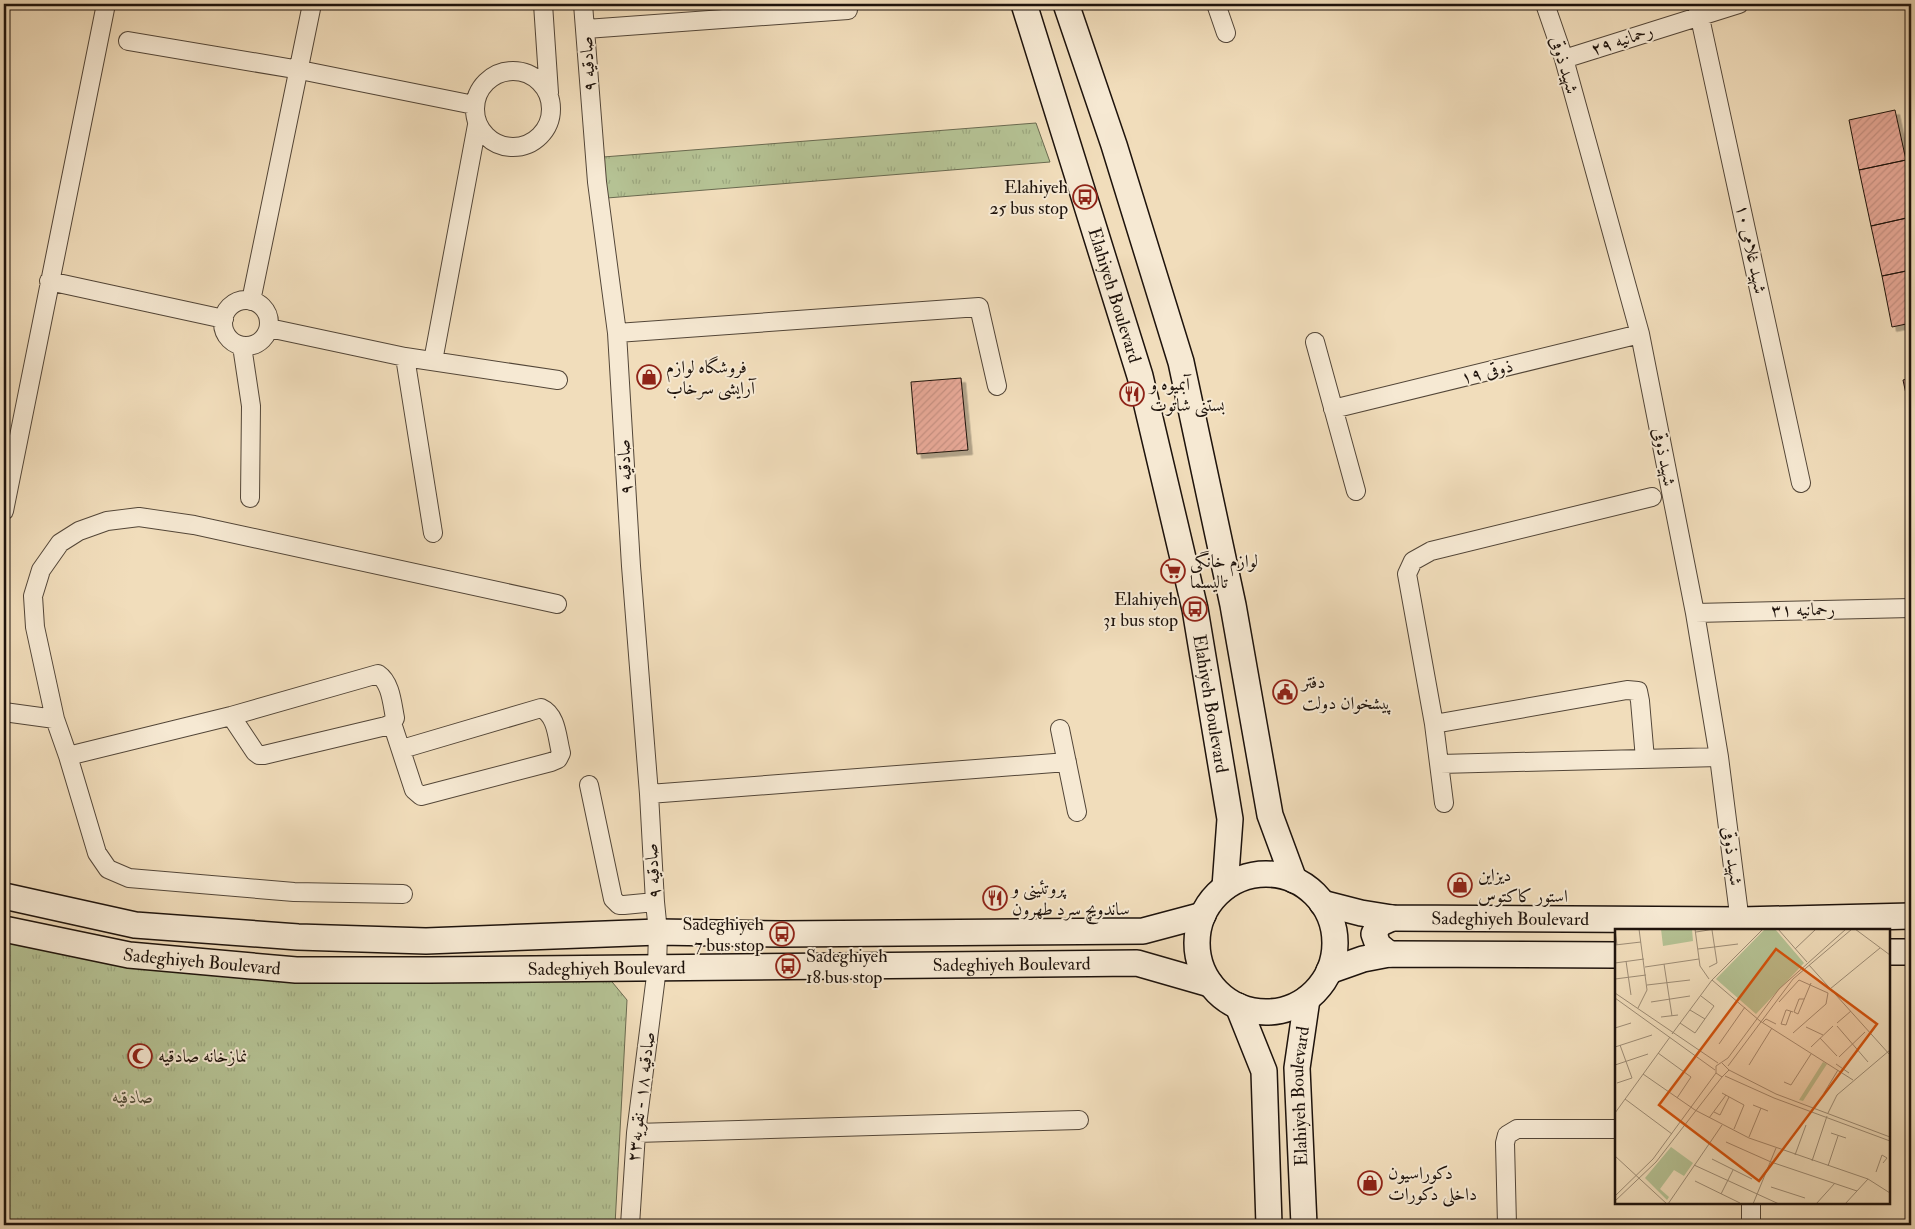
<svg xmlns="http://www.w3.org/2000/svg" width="1915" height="1229" viewBox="0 0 1915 1229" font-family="'IM FELL Double Pica',Amiri,serif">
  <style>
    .park { fill: url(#park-tufts); stroke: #6a6a50 }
    .building { fill: url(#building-hatch); stroke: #1e130c; filter: url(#shadow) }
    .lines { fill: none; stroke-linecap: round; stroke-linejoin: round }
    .minor-casing { stroke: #534638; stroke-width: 20 }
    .secondary-casing { stroke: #1e130c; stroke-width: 28 }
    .minor { stroke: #f6e9d3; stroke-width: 18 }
    .secondary { stroke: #f6e9d3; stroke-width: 25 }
    .labels { text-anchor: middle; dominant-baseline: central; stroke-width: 4; stroke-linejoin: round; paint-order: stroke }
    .street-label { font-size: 18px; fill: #1e130c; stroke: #f6e9d3 }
    .poi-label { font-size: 18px; fill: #1e130c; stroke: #f6e9d3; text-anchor: start }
    .park-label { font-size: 18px; font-style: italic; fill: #53503c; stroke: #f6e9d3 }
    .inset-road { fill: none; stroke: #9d8c75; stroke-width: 1 }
    .view { fill: #d4520c; fill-opacity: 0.15; stroke: #d4520c; stroke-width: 2.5 }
    .inset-edge { fill: none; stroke: #1e130c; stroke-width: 2.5 }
  </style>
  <defs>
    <pattern id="park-tufts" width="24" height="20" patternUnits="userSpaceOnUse" patternTransform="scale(1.25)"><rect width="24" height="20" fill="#b5c294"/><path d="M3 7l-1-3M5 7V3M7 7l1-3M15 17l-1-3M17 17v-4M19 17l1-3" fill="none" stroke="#9ba67e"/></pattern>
    <pattern id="building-hatch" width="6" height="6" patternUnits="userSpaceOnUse" patternTransform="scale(1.25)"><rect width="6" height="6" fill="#e9aa99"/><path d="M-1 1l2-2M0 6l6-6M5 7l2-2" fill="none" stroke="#c79183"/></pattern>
    <filter id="shadow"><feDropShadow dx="4.5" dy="4.5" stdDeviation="0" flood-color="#0004"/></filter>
  </defs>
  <rect width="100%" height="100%" fill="#f1ddbb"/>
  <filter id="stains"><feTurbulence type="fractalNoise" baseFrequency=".004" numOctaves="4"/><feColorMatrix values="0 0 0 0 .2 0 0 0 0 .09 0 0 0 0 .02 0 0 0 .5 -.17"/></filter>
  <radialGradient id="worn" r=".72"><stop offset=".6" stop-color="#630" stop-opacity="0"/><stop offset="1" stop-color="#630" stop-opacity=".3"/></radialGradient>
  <path class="park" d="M 1036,123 L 1050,162 L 607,198 L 603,157 Z
    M 4,941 L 154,970 L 292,980 L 608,977 L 627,1000 L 615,1225 L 4,1225 Z"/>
  <path class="building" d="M 1895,110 L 1906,160 L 1859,170 L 1849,120 Z
    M 1906,160 L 1911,186 L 1911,217 L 1871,226 L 1859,170 Z
    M 1911,217 L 1911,270 L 1882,276 L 1871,226 Z
    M 1911,270 L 1911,323 L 1892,327 L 1882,276 Z
    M 961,378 L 968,450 L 917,454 L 911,382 Z
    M 1911,378 L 1911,417 L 1903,380 Z"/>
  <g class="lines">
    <g class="minor-casing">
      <path id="minor" d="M 543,4 L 549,93
        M 583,4 L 597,182 L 617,333 L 631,566 L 649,794 L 655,902 L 658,932 L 657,968 L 636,1133 L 630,1225
        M 1216,4 L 1226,33
        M 1545,4 L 1564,59 L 1640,334 L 1695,613 L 1719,757 L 1741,930
        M 1697,4 L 1801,483
        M 586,29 L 848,10
        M 128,41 L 300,70 L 474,105
        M 1564,59 L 1739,4
        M475 109a38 38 0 1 1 76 0a38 38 0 1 1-76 0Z
        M 49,281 L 224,319
        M223 323a23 23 0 1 1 46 0a23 23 0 1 1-46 0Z
        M 251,301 L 312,4
        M 269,328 L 405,357 L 558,380
        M 617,333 L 979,307 L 997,386
        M 1315,342 L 1356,491
        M 242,346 L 251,406 L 250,498
        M 405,357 L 433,533
        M 433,361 L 477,125
        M 1333,409 L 1640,334
        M 4,511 L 106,4
        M 1695,613 L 1911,608
        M 4,712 L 55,719
        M 392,723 L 414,790 L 421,796 L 551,762 L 558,759 L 561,753 C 557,738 557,715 541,708 L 402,749
        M 1434,724 L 1627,690 L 1638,691 L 1640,701 L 1645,759
        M 1060,729 L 1077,812
        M 68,756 L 231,716 L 378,674 C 391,683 392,703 395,718 L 392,723 L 386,726 L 264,755 L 259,755 L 255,752 L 231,716
        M 1440,764 L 1719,757
        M 589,785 L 613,899 L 619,905 L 624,905 L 655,902
        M 649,794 L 1067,762
        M 1444,803 L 1434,724 L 1407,574 L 1413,561 L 1431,551 L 1652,497
        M 403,894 L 294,892 L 129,878 L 108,869 L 97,853 L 68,756 L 55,719 L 35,627 L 33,596 L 41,570 L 60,543 L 79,531 L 107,521 L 139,517 L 194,525 L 557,604
        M 636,1133 L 1079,1120
        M 1751,1203 L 1751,1225
        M 1507,1225 L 1505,1143 L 1507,1135 L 1517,1129 L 1616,1129"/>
    </g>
    <g class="secondary-casing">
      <g id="secondary">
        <path id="s1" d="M 1024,4 L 1140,376 L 1195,609 L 1230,819 L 1225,887"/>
        <path d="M 1066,4 L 1114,145 L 1181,362 L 1233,605 L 1270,815 L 1294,880"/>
        <circle cx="1266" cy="943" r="69"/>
        <path d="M 4,896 L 135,925 L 298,937 L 426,941 L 658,932 L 782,934 L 1143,931 L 1203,915"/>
        <path id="s2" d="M 1322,903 L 1361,913 L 1392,918 L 1741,920 L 1911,916"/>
        <path id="s3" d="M 4,929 L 129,955 L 296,970 L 429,970 L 1137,963 L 1210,984"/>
        <path d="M 1889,952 L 1911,952"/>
        <path d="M 1389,954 L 1378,945 L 1374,934 L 1379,924 L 1392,918"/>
        <path d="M 1329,971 L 1363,959 L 1389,954 L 1616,955"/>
        <path d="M 1238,1006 L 1264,1071 L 1269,1225"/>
        <path id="s4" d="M 1304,1225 L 1297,1068 L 1307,999"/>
      </g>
    </g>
    <use href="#minor" class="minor"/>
    <use href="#secondary" class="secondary"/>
  </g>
  <defs>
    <g id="bus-ring" transform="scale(1.25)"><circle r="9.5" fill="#f6e9d3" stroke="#8f2418" stroke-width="1.5"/><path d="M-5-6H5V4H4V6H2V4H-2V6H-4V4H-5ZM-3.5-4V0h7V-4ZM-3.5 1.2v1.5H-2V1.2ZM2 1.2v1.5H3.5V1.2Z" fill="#8f2418"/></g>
    <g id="shop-ring" transform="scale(1.25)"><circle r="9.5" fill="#f6e9d3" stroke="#8f2418" stroke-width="1.5"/><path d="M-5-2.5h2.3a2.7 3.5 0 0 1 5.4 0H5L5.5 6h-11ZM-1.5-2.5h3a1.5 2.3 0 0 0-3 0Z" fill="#8f2418"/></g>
    <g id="restaurant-ring" transform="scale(1.25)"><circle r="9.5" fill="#f6e9d3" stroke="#8f2418" stroke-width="1.5"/><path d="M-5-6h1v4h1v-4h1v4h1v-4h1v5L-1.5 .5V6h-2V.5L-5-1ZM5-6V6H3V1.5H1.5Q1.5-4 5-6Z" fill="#8f2418"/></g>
    <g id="supermarket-ring" transform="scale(1.25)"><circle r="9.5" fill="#f6e9d3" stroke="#8f2418" stroke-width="1.5"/><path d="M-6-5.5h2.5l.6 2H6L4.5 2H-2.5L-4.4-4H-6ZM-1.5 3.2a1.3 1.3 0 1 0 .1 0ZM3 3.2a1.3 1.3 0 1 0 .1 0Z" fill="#8f2418"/></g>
    <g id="civic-ring" transform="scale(1.25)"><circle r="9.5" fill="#f6e9d3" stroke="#8f2418" stroke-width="1.5"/><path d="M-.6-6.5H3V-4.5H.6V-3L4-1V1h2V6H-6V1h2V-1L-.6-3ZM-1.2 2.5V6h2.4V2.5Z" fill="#8f2418"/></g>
    <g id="mosque-ring" transform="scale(1.25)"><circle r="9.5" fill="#f6e9d3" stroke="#8f2418" stroke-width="1.5"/><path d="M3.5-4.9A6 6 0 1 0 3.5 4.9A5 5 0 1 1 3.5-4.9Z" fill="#8f2418"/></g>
  </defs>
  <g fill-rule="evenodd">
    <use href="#bus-ring" x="1085" y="197"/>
    <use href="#shop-ring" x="649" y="377"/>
    <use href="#restaurant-ring" x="1132" y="394"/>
    <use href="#supermarket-ring" x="1173" y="571"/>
    <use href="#bus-ring" x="1195" y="609"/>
    <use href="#civic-ring" x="1285" y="692"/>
    <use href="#shop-ring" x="1460" y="885"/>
    <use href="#restaurant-ring" x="995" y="898"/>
    <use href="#bus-ring" x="782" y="934"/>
    <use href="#bus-ring" x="788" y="966"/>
    <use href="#mosque-ring" x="140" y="1056"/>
    <use href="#shop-ring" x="1370" y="1183"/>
  </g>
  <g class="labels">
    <g class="street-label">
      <text transform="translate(1622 40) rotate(-18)">رحمانیه ۲۹</text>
      <text transform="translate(588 64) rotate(-94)">صادقیه ۹</text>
      <text transform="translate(1564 65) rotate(73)">شهید ذوقی</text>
      <text transform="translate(1751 249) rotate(78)">شهید غلامی ۱۰</text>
      <text stroke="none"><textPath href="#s1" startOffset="305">Elahiyeh Boulevard</textPath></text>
      <text transform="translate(1487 372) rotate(-14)">ذوقی ۱۹</text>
      <text transform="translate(1664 457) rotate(79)">شهید ذوقی</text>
      <text transform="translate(625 467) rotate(-93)">صادقیه ۹</text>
      <text transform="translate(1803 610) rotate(-1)">رحمانیه ۳۱</text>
      <text stroke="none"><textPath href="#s1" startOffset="725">Elahiyeh Boulevard</textPath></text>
      <text transform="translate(1732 856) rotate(82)">شهید ذوقی</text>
      <text transform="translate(653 871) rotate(-94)">صادقیه ۹</text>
      <text stroke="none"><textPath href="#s2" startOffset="190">Sadeghiyeh Boulevard</textPath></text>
      <text stroke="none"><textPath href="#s3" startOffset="201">Sadeghiyeh Boulevard</textPath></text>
      <text stroke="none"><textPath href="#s3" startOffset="1011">Sadeghiyeh Boulevard</textPath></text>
      <text stroke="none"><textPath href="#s3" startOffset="606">Sadeghiyeh Boulevard</textPath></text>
      <text transform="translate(641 1097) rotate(-83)">صادقیه ۱۸ - نقویه۲۳</text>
      <text stroke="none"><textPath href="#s4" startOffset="129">Elahiyeh Boulevard</textPath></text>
    </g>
    <g class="poi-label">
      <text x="1068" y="187" text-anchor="end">Elahiyeh<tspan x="1068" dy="21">25 bus stop</tspan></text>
      <text x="666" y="367">فروشگاه لوازم<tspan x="666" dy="21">آرایشی سرخاب</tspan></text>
      <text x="1150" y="384">آبمیوه و<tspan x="1150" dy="21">بستنی شاتوت</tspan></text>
      <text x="1190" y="561">لوازم خانگی<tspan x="1190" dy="21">تالیسما</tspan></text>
      <text x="1178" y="599" text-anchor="end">Elahiyeh<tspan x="1178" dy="21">31 bus stop</tspan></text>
      <text x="1302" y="682">دفتر<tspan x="1302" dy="21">پیشخوان دولت</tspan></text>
      <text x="1478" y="875">دیزاین<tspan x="1478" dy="21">استور کاکتوس</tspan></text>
      <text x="1012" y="888">پروتئینی و<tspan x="1012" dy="21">ساندویچ سرد طهرون</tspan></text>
      <text x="764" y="924" text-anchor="end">Sadeghiyeh<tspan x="764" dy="21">7 bus stop</tspan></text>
      <text x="806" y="956">Sadeghiyeh<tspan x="806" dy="21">18 bus stop</tspan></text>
      <text x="158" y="1056">نمازخانه صادقیه</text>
      <text x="1388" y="1173">دکوراسیون<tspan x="1388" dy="21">داخلی دکورات</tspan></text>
    </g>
    <g class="park-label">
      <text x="133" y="1097">صادقیه</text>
    </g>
  </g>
  <g transform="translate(1615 929)">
    <rect width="275" height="275" fill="#f1ddbb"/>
    <path d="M 46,0 L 77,0 L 78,12 L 48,17 ZM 150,0 L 160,0 L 189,34 L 141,85 L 101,50 ZM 208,133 L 212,135 L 188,172 L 184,171 ZM 56,218 L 78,234 L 69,247 L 59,241 L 45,260 L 54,268 L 52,271 L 30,249 Z" fill="#b5c294"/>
    <path class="inset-road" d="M 0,0 L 2,16M 80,0 L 85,37 L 94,50M 163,0 L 192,33M 240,0 L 275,26M 81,3 L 100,0M 0,16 L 26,13M 83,20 L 123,15M 180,20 L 201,0M 11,32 L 16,66M 0,34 L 29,30M 49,35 L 57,87M 194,36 L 275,126M 30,38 L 84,30M 94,38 L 102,34 L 97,1M 0,50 L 31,46M 97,51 L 145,92 L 238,151M 32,56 L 75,51M 215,60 L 265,19M 0,64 L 103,134M 0,69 L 100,141M 189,70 L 184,70 L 179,83 L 183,85 L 196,54M 36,73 L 75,67M 164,73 L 184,51 L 213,64 L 211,75 L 178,104M 23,79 L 32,61 L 24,0M 75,81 L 90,90M 176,82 L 171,96 L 166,95 L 171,81 L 172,81 L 178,83M 46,88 L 63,86M 148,93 L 151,90 L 161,95M 65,94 L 80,104 L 99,77 L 86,67M 222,94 L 236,82M 222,97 L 253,133M 191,98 L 208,106M 0,99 L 16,94M 57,105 L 97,51 L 148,0M 205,109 L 222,127M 104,115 L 130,78M 0,118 L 37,106M 196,118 L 218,97M 43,124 L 76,148 L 62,169M 224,128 L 250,103M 107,134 L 114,141 L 107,148 L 101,144 L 101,137 L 113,129 L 164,60 L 231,0M 221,135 L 234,144M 0,136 L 33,125M 134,136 L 157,99M 113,137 L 178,50 L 237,0M 114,141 L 161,165 L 275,208M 28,145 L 80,181 L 134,209 L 253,250 L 275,264M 110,147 L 159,169 L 275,212M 169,153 L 176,156 L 196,125M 2,154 L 17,149 L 5,116M 107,164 L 129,176 L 119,200M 209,164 L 223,141M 10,170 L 57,205M 138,176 L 153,182M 99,183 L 105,186 L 114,168M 0,184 L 55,108M 213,184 L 222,166 L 275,121M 94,189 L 111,166M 216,204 L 231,209M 134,208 L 146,179M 111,213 L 156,233 L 242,262M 180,226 L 191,196M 0,227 L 52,275M 97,230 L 137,250M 197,232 L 212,187M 79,236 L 164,275M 213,237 L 223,207M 261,243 L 267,226 L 272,229 L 268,234M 80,252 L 125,274M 156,258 L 190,269M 106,265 L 118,241M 0,267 L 38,230 L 101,144M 0,272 L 41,233 L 107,148M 53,275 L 107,196M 138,275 L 161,219M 201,275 L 220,254M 230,275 L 253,250"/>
    <path class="view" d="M 161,20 L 262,95 L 144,252 L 44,176 Z"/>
    <rect width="275" height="275" class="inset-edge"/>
  </g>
  <rect width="1915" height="1229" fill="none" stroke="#f1ddbb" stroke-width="20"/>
  <rect x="5" y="5" width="1905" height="1219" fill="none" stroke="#1e130c" stroke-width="2.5"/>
  <rect x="10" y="10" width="1895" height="1209" fill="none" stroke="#1e130c"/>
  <rect width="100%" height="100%" filter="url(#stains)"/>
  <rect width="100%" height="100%" fill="url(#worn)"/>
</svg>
